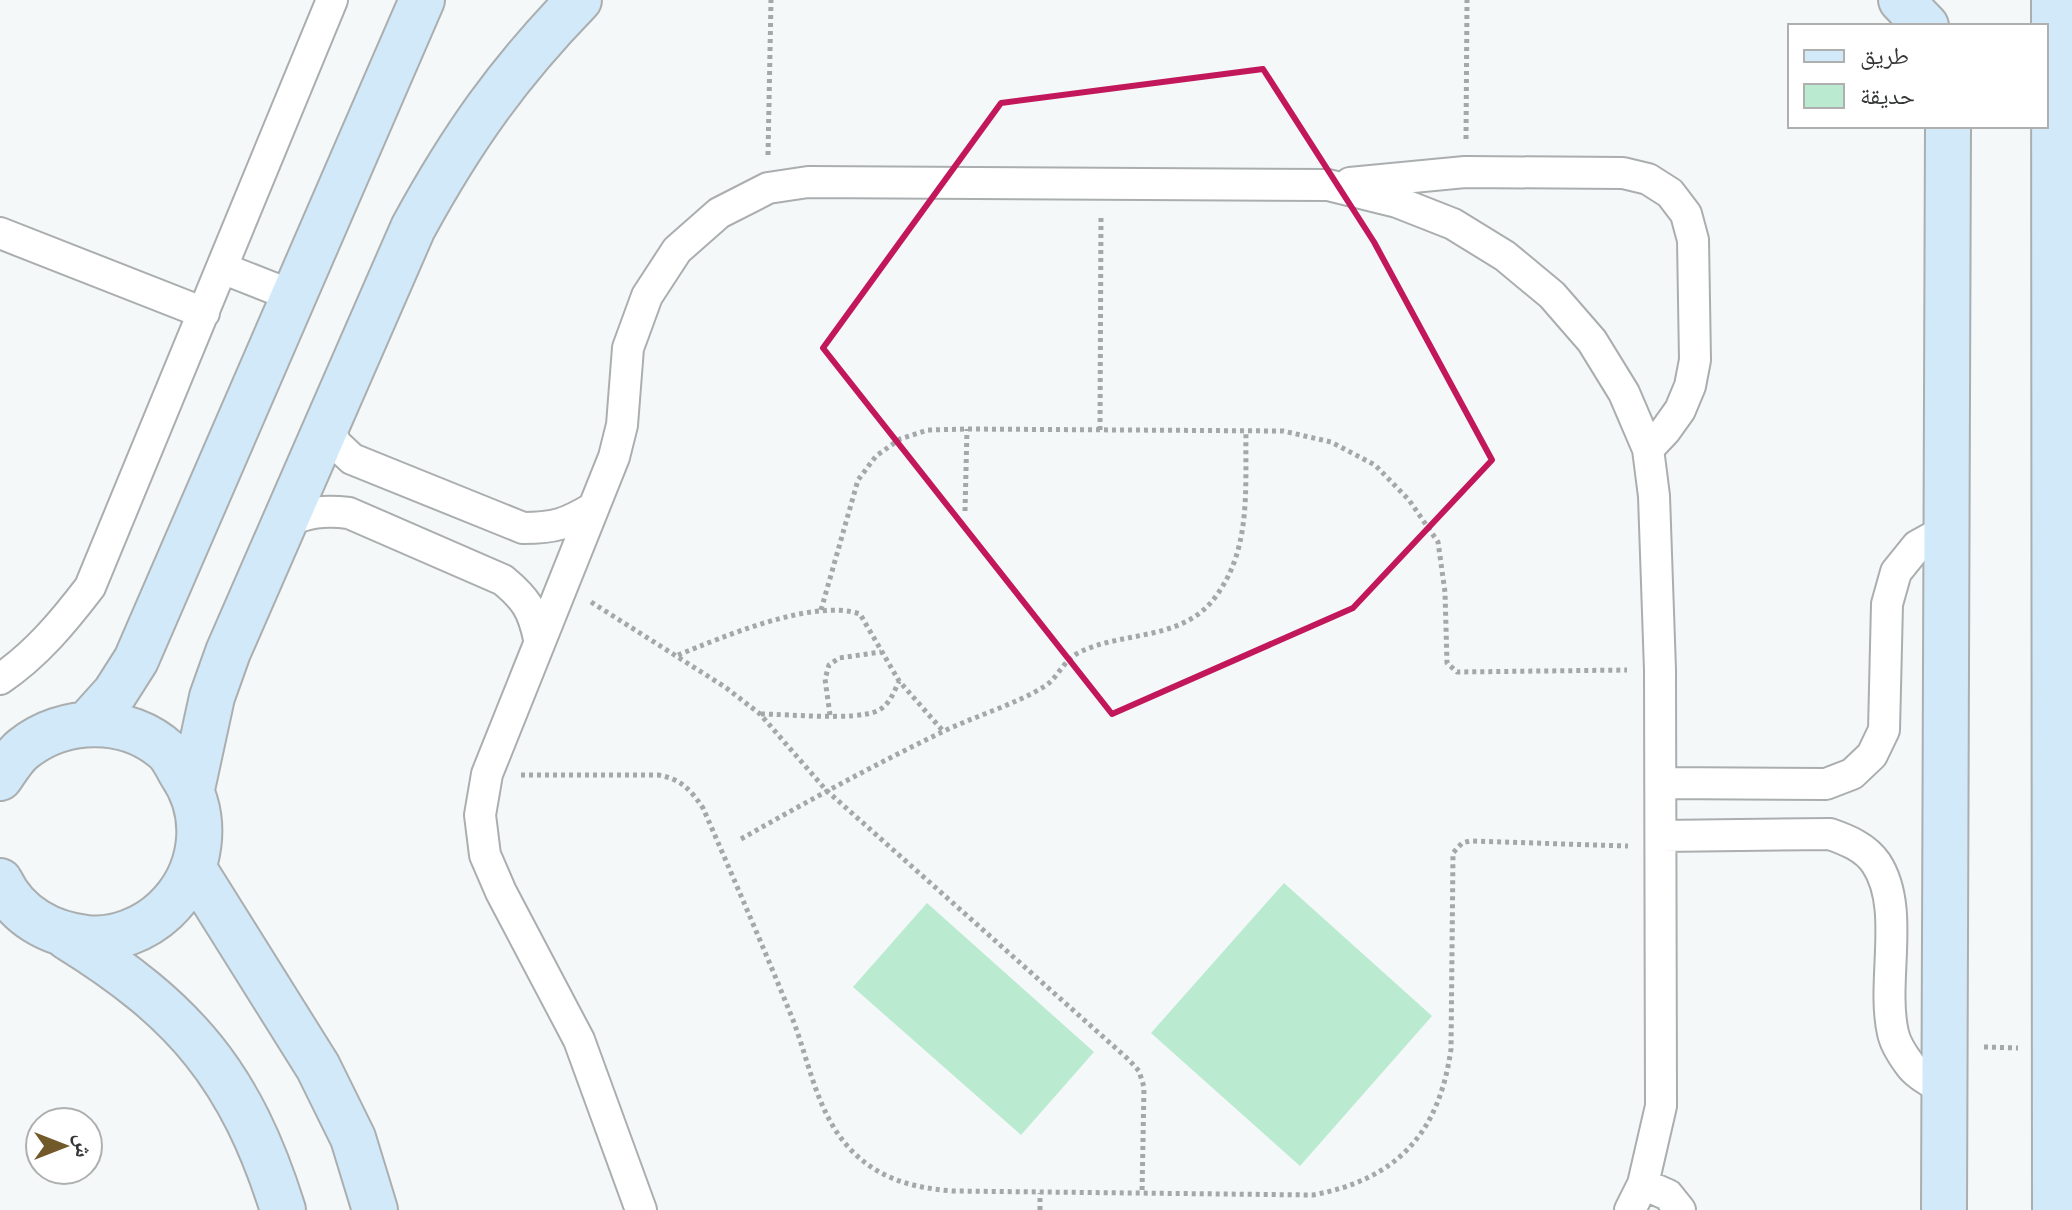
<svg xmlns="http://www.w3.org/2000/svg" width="2072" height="1210" viewBox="0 0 2072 1210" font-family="'Work Sans','Noto Naskh Arabic',sans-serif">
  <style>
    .green { fill: #baebd0 }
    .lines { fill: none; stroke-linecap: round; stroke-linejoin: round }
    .street-casing { stroke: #abaeaf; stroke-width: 34 }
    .secondary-casing { stroke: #abaeaf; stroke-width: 48 }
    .path { stroke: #a5a8a9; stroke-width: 5; stroke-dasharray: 4 4; stroke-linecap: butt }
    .street { stroke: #fff; stroke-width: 30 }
    .secondary { stroke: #d1e9f9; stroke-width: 44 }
    .marked { fill: none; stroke: #c2185b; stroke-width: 6; stroke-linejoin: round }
  </style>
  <rect width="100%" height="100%" fill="#f4f8f9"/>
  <path class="green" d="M 1284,883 L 1432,1016 L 1300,1166 L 1151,1033 Z
    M 927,903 L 1094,1052 L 1021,1135 L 853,987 Z"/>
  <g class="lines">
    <g class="street-casing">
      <path id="street" d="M 1350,183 L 1465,172 L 1623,173 L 1648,179 L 1670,193 L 1686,214 L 1693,240 L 1695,360 L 1690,386 L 1680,410 L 1665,431 L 1648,449
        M 0,233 L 204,313
        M 222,268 L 293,296
        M 327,424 L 336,444 L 352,459 L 523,528 C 555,528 566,524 593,508
        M 284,523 C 307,512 324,510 349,513 L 503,580 C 526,599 533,610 539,639
        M 0,679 C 36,655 64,621 90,587 L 332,0
        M 1661,783 L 1826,784 L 1852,774 L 1872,755 L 1884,730 L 1887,604 L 1896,572 L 1917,546 L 1946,530
        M 1661,836 L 1830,834 C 1847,840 1865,847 1876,863 C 1906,908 1881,981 1893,1033 C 1895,1043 1904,1057 1910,1065 C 1918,1076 1934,1083 1945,1091
        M 1643,1184 L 1668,1195 L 1680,1210
        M 641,1210 L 579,1040 L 501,892 L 485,855 L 480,815 L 487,774 L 614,457 L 622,425 L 628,348 L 647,296 L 677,250 L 719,213 L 768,188 L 808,182 L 1328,185 L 1397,202 L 1453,224 L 1505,256 L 1552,295 L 1592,341 L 1624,393 L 1648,449 L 1654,496 L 1660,670 L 1661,1106 L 1643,1184 L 1630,1210"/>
    </g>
    <g class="secondary-casing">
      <path id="secondary" d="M 1901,0 L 1926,26
        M 2054,0 L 2055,1210
        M 88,723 L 115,693 L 136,660 L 422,0
        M 0,778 C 7,768 14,756 23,749 C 64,716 128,715 168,752 C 173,758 177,766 181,773 C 211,817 203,874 165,910 C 145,929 115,941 87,938 C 50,934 17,916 0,881
        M 192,789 L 212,697 L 228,652 L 413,228 C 462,138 508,73 579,0
        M 194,869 L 318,1067 L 353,1138 L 375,1210
        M 67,937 C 185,1010 241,1076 283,1210
        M 1944,1210 L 1948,126"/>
    </g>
    <path class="path" d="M 1466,139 L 1467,0
      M 768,155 L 771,0
      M 1100,430 L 1101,215
      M 965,511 L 967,429
      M 591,602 L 725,687 L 760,714 L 826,790 L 1128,1059 L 1139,1071 L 1144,1087 L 1142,1193
      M 821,610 L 858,480 L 876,456 L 900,439 L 928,430 L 967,429 L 1283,431 L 1331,442 L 1375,465 L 1409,500 L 1438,542 L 1445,592 L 1447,663 L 1457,672 L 1627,670
      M 678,655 C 723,637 813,598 860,614 L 899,681 L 943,731
      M 761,714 C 788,714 854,721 877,711 C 889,706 894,692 899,681
      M 830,715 L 825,679 L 829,665 L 839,658 L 881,652
      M 521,775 L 658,775 C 681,779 690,789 703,808 C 733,877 763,946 791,1015 C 810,1062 816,1115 853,1152 C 881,1180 915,1188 953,1191 L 1313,1195 C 1397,1179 1439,1134 1451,1049 L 1453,853 L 1462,843 L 1470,841 L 1628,846
      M 741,839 C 806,802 872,766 940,733 C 972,717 1017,704 1045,686 C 1058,678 1063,660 1080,652 C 1123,631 1180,641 1213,600 C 1252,551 1245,490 1246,431
      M 1984,1047 L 2018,1048
      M 1040,1210 L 1040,1193"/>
    <use href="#street" class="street"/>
    <use href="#secondary" class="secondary"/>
  </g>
  <path class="marked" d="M 1263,69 L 1374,242 L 1492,460 L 1353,608 L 1112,714 L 823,348 L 1001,103 Z"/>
  <rect x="1788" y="24" width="260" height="104" fill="#ffffff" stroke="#aeafaf" stroke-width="2"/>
  <rect x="1804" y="50" width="40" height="12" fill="#d1e9f9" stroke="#aeafaf" stroke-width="2"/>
  <text x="1860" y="64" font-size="24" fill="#353637">طريق</text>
  <rect x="1804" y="84" width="40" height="24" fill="#baebd0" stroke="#aeafaf" stroke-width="2"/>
  <text x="1860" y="104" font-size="24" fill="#353637">حديقة</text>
  <g transform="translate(64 1146) rotate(90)"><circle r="38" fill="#ffffff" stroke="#aeafaf" stroke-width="2"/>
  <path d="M0-6L14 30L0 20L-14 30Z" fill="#72592a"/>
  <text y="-12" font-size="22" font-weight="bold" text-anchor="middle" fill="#353637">ش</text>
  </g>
</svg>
